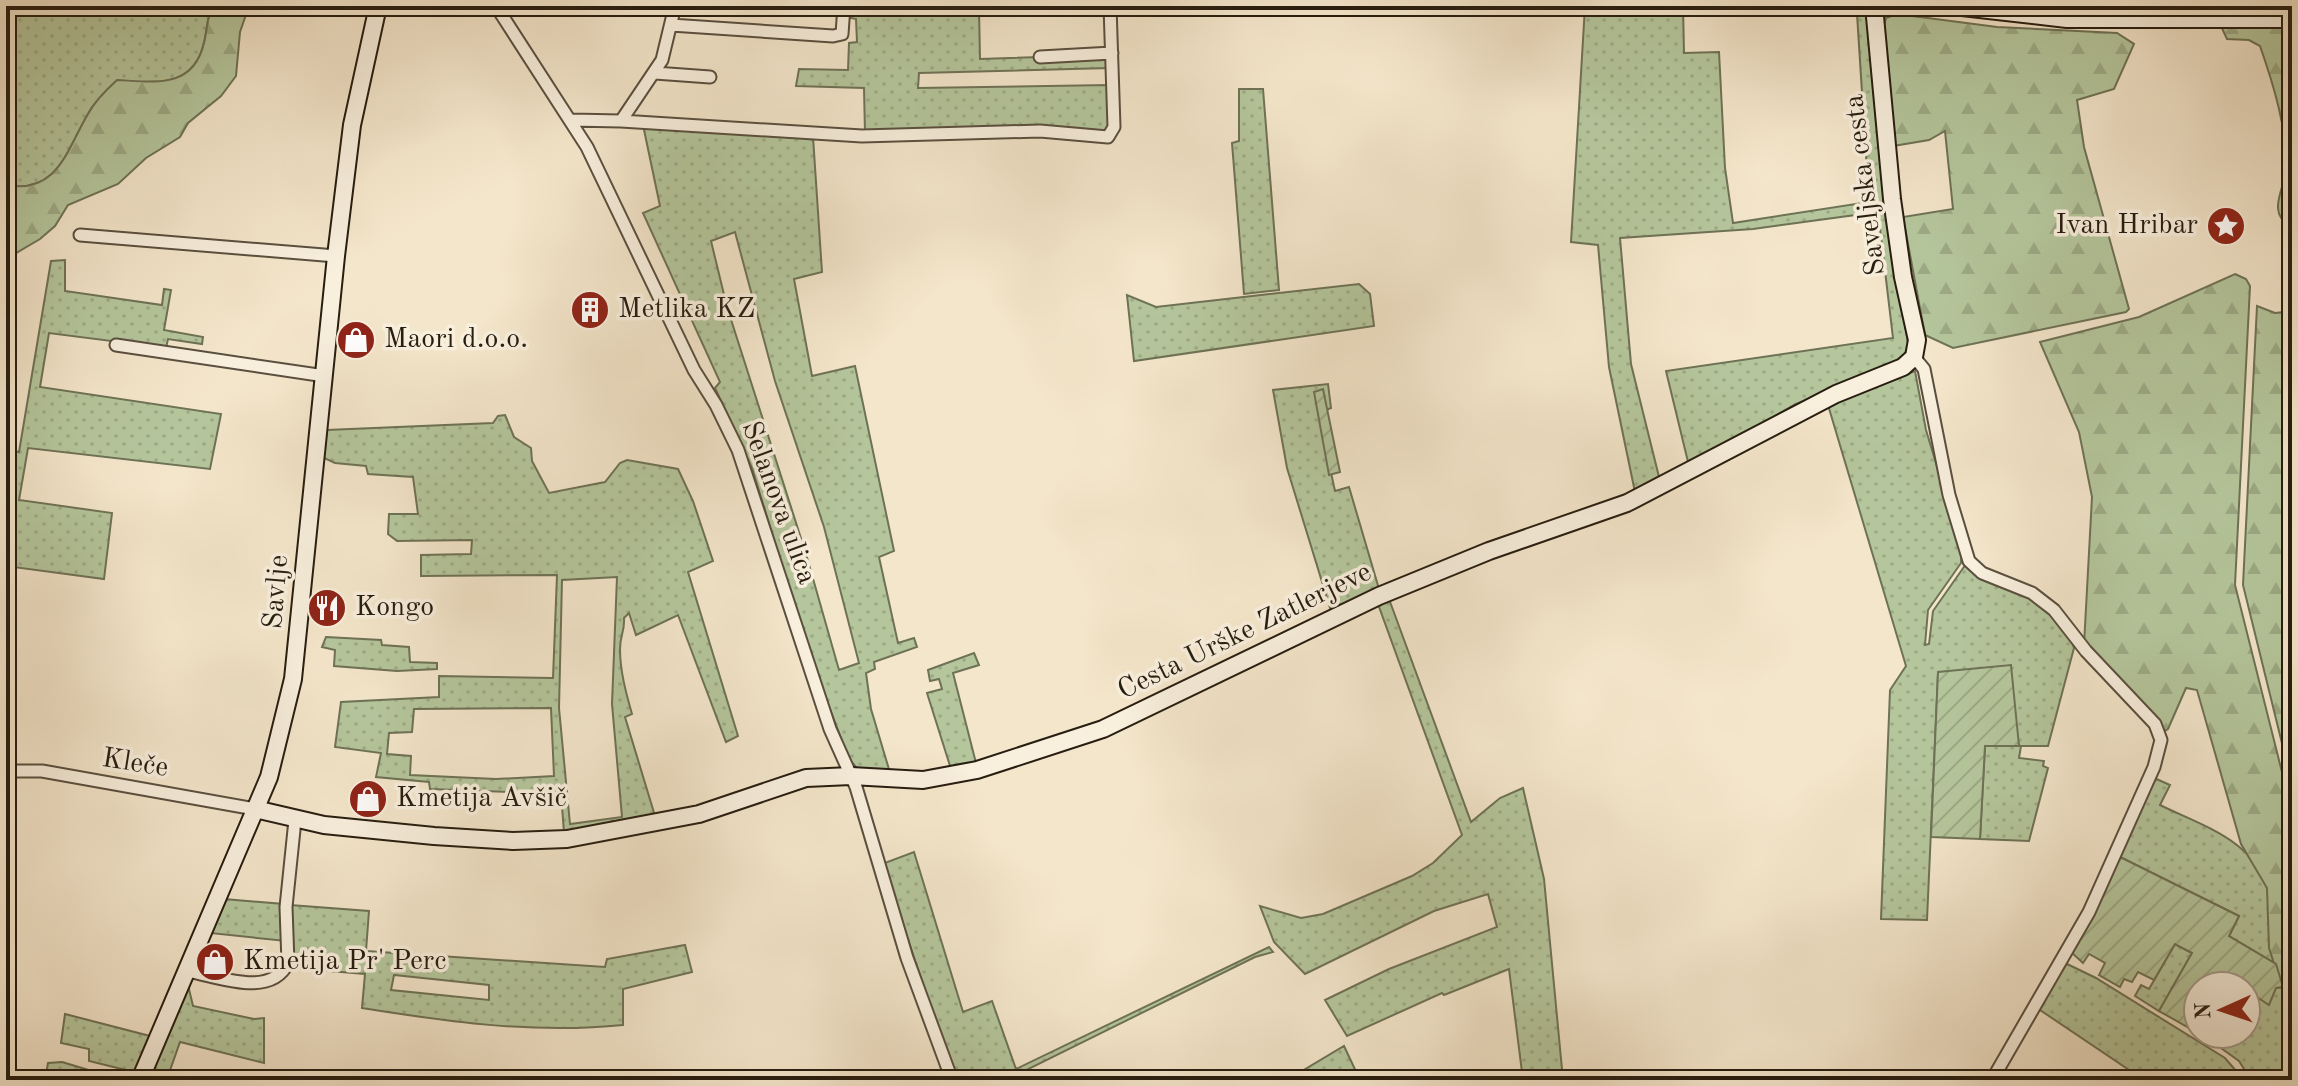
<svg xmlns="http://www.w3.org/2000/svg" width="2298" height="1086" viewBox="0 0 2298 1086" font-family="'Old Standard TT',serif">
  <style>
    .grass { fill: url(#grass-dots); stroke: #6e7256; stroke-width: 2; fill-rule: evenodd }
    .forest { fill: url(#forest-firs); stroke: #6e7256; stroke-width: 2 }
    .garden { fill: url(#garden-furrows); stroke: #6e7256; stroke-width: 2 }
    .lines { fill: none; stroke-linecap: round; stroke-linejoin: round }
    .street-casing { stroke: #5a4f3f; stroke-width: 15 }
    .secondary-casing { stroke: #271d10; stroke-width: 20 }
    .street { stroke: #f8efdd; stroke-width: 11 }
    .secondary { stroke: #f8efdd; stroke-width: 16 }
    .labels { text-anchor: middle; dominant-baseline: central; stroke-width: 7; stroke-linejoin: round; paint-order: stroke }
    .street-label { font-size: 28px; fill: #271d10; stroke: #f8efdd }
    .poi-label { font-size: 28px; fill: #271d10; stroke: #f8efdd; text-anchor: start }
  </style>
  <defs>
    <pattern id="grass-dots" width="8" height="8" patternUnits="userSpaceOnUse" patternTransform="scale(2)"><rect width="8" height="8" fill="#b5c69c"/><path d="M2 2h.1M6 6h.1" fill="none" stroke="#9caa85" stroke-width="1.8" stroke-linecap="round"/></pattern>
    <pattern id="forest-firs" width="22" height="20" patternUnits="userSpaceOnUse" patternTransform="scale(2)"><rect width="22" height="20" fill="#b5c69c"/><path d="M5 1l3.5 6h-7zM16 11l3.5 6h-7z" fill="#9caa85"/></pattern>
    <pattern id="garden-furrows" width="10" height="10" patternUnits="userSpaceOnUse" patternTransform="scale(2)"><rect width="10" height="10" fill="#b5c69c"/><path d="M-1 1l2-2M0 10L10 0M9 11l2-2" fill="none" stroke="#9caa85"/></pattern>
  </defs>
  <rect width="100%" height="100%" fill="#f4e6cb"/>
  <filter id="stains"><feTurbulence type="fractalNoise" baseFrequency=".0025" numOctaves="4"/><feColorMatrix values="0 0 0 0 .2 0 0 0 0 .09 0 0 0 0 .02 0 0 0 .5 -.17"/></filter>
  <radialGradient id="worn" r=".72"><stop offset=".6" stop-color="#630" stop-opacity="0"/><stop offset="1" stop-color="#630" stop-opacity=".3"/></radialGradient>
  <path class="grass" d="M 6,6 L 212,6 C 207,18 207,31 204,43 C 193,89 155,82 117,81 C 106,91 95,101 88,114 C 67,149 58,195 6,185 Z
    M 851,6 L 1104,6 L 979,9 L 980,59 L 1107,55 L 1109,68 L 919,73 L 918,88 L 1109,85 L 1108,133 L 865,133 L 864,88 L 796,86 L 799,69 L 848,70 L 849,43 L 857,42 L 856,19 L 851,18 Z
    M 1585,6 L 1683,6 L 1684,53 L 1719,52 L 1725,168 L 1733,223 L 1869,202 L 1857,14 L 1852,8 L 1842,6 L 1862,6 L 1867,20 L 1885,202 L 1908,343 L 1905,354 L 1892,364 L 1794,405 L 1689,466 L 1666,371 L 1893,338 L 1878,212 L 1753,229 L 1620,238 L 1631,364 L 1660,481 L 1635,492 L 1609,367 L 1598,245 L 1571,242 Z
    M 1239,89 L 1263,89 L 1279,290 L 1244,294 L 1232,143 L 1239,141 Z
    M 643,125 L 813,137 L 822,272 L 794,279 L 812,376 L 855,366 L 894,551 L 879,557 L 898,643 L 914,638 L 917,647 L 874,662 L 875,669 L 866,673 L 871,709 L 891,776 L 857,768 L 849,759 L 809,654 L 752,468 L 715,388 L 720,382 L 643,213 L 660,206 ZM 735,232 L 775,381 L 824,527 L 859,663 L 839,670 L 806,554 L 727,307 L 711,241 Z
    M 65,260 L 65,291 L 162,305 L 164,289 L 171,290 L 164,330 L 203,337 L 202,344 L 168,339 L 166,348 L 49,333 L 40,387 L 221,414 L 210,469 L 28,448 L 19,500 L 112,513 L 104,579 L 14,567 L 6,604 L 6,450 L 19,452 L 51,261 Z
    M 1359,284 L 1370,294 L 1374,326 L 1134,361 L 1127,295 L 1156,307 Z
    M 1915,371 L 1926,430 L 1962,549 L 1961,563 L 1928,610 L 1925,645 L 1929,644 L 1933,611 L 1966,564 C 2003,583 2062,602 2074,648 L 2048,746 L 2021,746 L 2019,758 L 2044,761 L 2043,766 L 2048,768 L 2029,841 L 1980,839 L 1985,746 L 2019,745 L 1938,673 L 1927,920 L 1881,919 L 1890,690 L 1906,666 L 1828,405 Z
    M 1328,384 L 1331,408 L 1318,413 L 1335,491 L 1349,487 L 1379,589 L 1331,611 L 1287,468 L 1273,390 Z
    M 505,415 L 514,437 L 531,448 L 532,461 L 549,493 L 605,482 L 620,463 L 627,460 L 678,469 L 693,501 L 713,561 L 688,572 L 738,736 L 726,742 L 678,615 L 636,635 L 629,613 L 624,618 C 625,631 620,635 620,649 C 620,671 626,693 632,714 L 625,717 L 655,816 L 564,832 L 561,794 L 430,789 L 429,782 L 376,777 L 381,753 L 335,747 L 341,702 L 439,697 L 439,676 L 553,678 L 557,575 L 421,576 L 421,555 L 471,554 L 472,540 L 397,541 L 388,534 L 389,514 L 418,514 L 413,477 L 368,474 L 366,466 L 335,463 L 324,458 L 327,430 L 493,423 L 498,416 ZM 617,577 L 612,704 L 622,817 L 570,824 L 559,708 L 562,580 ZM 551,708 L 554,776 L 496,779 L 410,775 L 411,756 L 387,754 L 389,733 L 412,732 L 414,709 Z
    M 1389,599 L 1471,822 L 1500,798 L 1523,788 L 1544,879 L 1563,1080 L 1523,1080 L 1509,969 L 1444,995 L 1442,993 L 1347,1036 L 1325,1000 L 1389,969 L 1497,927 L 1488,894 L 1434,911 L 1305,974 L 1274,942 L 1260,906 L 1301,918 L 1323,914 L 1412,876 L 1433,863 L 1462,835 L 1378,604 Z
    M 326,637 L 381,640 L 382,645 L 409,647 L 410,662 L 437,663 L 437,669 L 397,671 L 334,666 L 335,650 L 322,647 Z
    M 974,653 L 979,665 L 953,673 L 976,763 L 951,769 L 927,693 L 942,689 L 939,679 L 930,681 L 928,670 Z
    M 2152,777 L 2170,785 L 2160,805 C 2202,826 2261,842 2269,897 C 2272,921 2265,939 2276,964 L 2229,936 L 2239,916 L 2116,855 Z
    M 914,852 L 963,1012 L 992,1001 L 1016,1069 L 1269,947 L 1273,952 L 1255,957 L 1006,1080 L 956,1080 L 882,864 Z
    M 224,899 L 284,904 L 286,941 L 210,933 Z
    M 290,905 L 369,911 L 366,951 L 605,967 L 607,959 L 685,945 L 692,972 L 623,989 L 623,1025 C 535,1034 449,1022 362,1008 L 365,974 L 293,968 ZM 394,975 L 489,985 L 489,1000 L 391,990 Z
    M 2175,944 L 2192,953 L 2159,1011 L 2135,996 L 2141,985 L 2149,989 Z
    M 2065,963 L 2096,978 L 2225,1058 L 2244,1080 L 2144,1080 L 2037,1008 Z
    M 188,985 L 193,1006 L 254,1019 L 264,1018 L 264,1063 L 180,1042 L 168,1076 L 150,1075 Z
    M 2283,987 L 2292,1019 L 2292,1080 L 2251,1080 L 2239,1061 L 2218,1046 L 2225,1034 L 2246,1034 L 2249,992 Z
    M 65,1014 L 150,1036 L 134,1072 L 89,1061 L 89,1049 L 61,1043 Z
    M 1344,1046 L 1360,1080 L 1287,1080 Z
    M 62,1062 L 122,1080 L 45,1080 L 48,1063 Z"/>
  <path class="forest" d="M 212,6 L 249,6 L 240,32 L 236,76 L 221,96 L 188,123 L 180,137 L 146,158 L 118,184 L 68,205 L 55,226 L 40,239 L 6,259 L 6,185 C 58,195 67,149 88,114 C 95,101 106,90 117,80 C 156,82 193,89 204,43 C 207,31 207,18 212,6 Z
    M 1897,14 L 1997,27 L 2117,33 L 2134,44 L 2114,89 L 2077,100 L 2084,147 L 2129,309 L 2126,312 L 1953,348 L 1925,335 L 1903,217 L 1953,209 L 1945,131 L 1929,140 L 1893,146 L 1883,29 L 1886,18 Z
    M 2220,24 L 2292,27 L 2292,227 C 2265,214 2285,187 2286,171 C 2288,131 2273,83 2260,46 L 2249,40 L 2227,39 Z
    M 2235,274 L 2246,279 L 2250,286 L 2235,585 L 2292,812 L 2292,1019 L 2269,948 L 2267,888 L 2241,844 L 2197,690 L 2186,688 L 2168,729 L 2163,732 L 2084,645 L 2092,497 L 2079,432 L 2040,342 L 2139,317 Z
    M 2257,306 L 2275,313 L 2292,311 L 2292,784 L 2243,585 Z"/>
  <path class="garden" d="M 1323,389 L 1340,472 L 1329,475 L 1314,392 Z
    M 2011,665 L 2019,746 L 1985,746 L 1980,839 L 1931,837 L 1938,672 Z
    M 2116,855 L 2239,916 L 2229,936 L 2276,964 L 2283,987 L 2276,988 L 2269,1005 L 2249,992 L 2246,997 L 2246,986 L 2198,986 L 2198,1033 L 2159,1011 L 2192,953 L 2175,944 L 2154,980 L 2138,972 L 2132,982 L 2124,979 L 2120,987 L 2099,975 L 2105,963 L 2089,954 L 2083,963 L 2071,952 Z"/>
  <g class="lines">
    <g class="street-casing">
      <path id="street" d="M 496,6 L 587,147 L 694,370 L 716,405 L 738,450 L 830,729 L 856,787 L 907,958 L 952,1080
        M 671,25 L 833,36 L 842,34 L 844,6
        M 1040,57 L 1112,53
        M 655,73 L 710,77
        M 571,120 L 621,121 L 662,60 L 675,6
        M 621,121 L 862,136 L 1040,131 L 1108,137 L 1114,127 L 1110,6
        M 80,235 L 336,256
        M 116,345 L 325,376
        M 1914,357 L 1924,369 L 1949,495 L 1969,561 L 1982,573 L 2032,593 L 2054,610 L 2086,651 L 2155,724 L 2161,740 L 2154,767 L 2089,912 L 1992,1080
        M 6,771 L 42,771 L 255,809
        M 187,971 C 218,976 270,999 288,963 L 286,907 L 295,820"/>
    </g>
    <g class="secondary-casing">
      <path id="secondary" d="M 1953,6 L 2067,19 L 2292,19
        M 255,809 L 324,825 L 434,836 L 513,841 L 567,839 L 699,814 L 806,778 L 851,776 L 923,780 L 977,770 L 1103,729 L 1379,596 L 1489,551 L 1627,503 L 1836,394 L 1903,367 L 1914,357 L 1917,340 L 1903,277 L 1892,199 L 1874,6
        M 140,1080 L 269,777 L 293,679 L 336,256 L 352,125 L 378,6"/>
    </g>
    <use href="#street" class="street"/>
    <use href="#secondary" class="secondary"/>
  </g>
  <defs>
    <g id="sight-disc" transform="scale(2)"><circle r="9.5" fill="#8f2418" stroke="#f8efdd"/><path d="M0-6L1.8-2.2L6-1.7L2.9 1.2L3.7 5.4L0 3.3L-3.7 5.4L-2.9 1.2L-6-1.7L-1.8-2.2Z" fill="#fff"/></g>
    <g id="building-disc" transform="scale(2)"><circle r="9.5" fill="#8f2418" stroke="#f8efdd"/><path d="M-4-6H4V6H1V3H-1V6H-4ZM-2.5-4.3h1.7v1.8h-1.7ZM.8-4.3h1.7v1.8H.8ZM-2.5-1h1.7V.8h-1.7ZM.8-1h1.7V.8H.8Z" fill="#fff"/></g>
    <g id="shop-disc" transform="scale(2)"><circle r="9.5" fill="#8f2418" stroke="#f8efdd"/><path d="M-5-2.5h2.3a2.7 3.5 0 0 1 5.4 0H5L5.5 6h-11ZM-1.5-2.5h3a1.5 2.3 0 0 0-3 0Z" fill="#fff"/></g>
    <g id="restaurant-disc" transform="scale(2)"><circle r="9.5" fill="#8f2418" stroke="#f8efdd"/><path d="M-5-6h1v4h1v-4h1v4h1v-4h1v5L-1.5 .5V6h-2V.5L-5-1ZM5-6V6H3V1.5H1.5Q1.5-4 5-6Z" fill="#fff"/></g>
  </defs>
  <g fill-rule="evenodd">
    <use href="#sight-disc" x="2226" y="226"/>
    <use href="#building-disc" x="590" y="310"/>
    <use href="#shop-disc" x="356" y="340"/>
    <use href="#restaurant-disc" x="327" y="608"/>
    <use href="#shop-disc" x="368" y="799"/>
    <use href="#shop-disc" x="215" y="962"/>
  </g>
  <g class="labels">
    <g class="street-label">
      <text transform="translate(1866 185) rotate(-97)">Saveljska cesta</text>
      <text transform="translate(778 503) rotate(70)">Selanova ulica</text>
      <text transform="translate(277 592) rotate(-85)">Savlje</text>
      <text transform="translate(1245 632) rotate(-26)">Cesta Urške Zatlerjeve</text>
      <text transform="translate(135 764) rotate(9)">Kleče</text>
    </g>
    <g class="poi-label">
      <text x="2198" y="226" text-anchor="end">Ivan Hribar</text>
      <text x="618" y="310">Metlika KZ</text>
      <text x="384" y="340">Maori d.o.o.</text>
      <text x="355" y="608">Kongo</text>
      <text x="396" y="799">Kmetija Avšič</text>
      <text x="243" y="962">Kmetija Pr' Perc</text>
    </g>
  </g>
  <rect width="2298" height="1086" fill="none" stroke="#f4e6cb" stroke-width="32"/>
  <rect x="8" y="8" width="2282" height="1070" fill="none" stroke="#271d10" stroke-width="4"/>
  <rect x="16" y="16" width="2266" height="1054" fill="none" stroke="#271d10" stroke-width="2"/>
  <g transform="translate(2222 1010) rotate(267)"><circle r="38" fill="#f8efdd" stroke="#a49b8b" stroke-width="2"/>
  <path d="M0-6L14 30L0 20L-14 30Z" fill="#8f2418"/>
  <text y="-12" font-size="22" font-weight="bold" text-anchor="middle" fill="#271d10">N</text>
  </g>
  <rect width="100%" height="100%" filter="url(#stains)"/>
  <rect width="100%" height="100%" fill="url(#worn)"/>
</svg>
